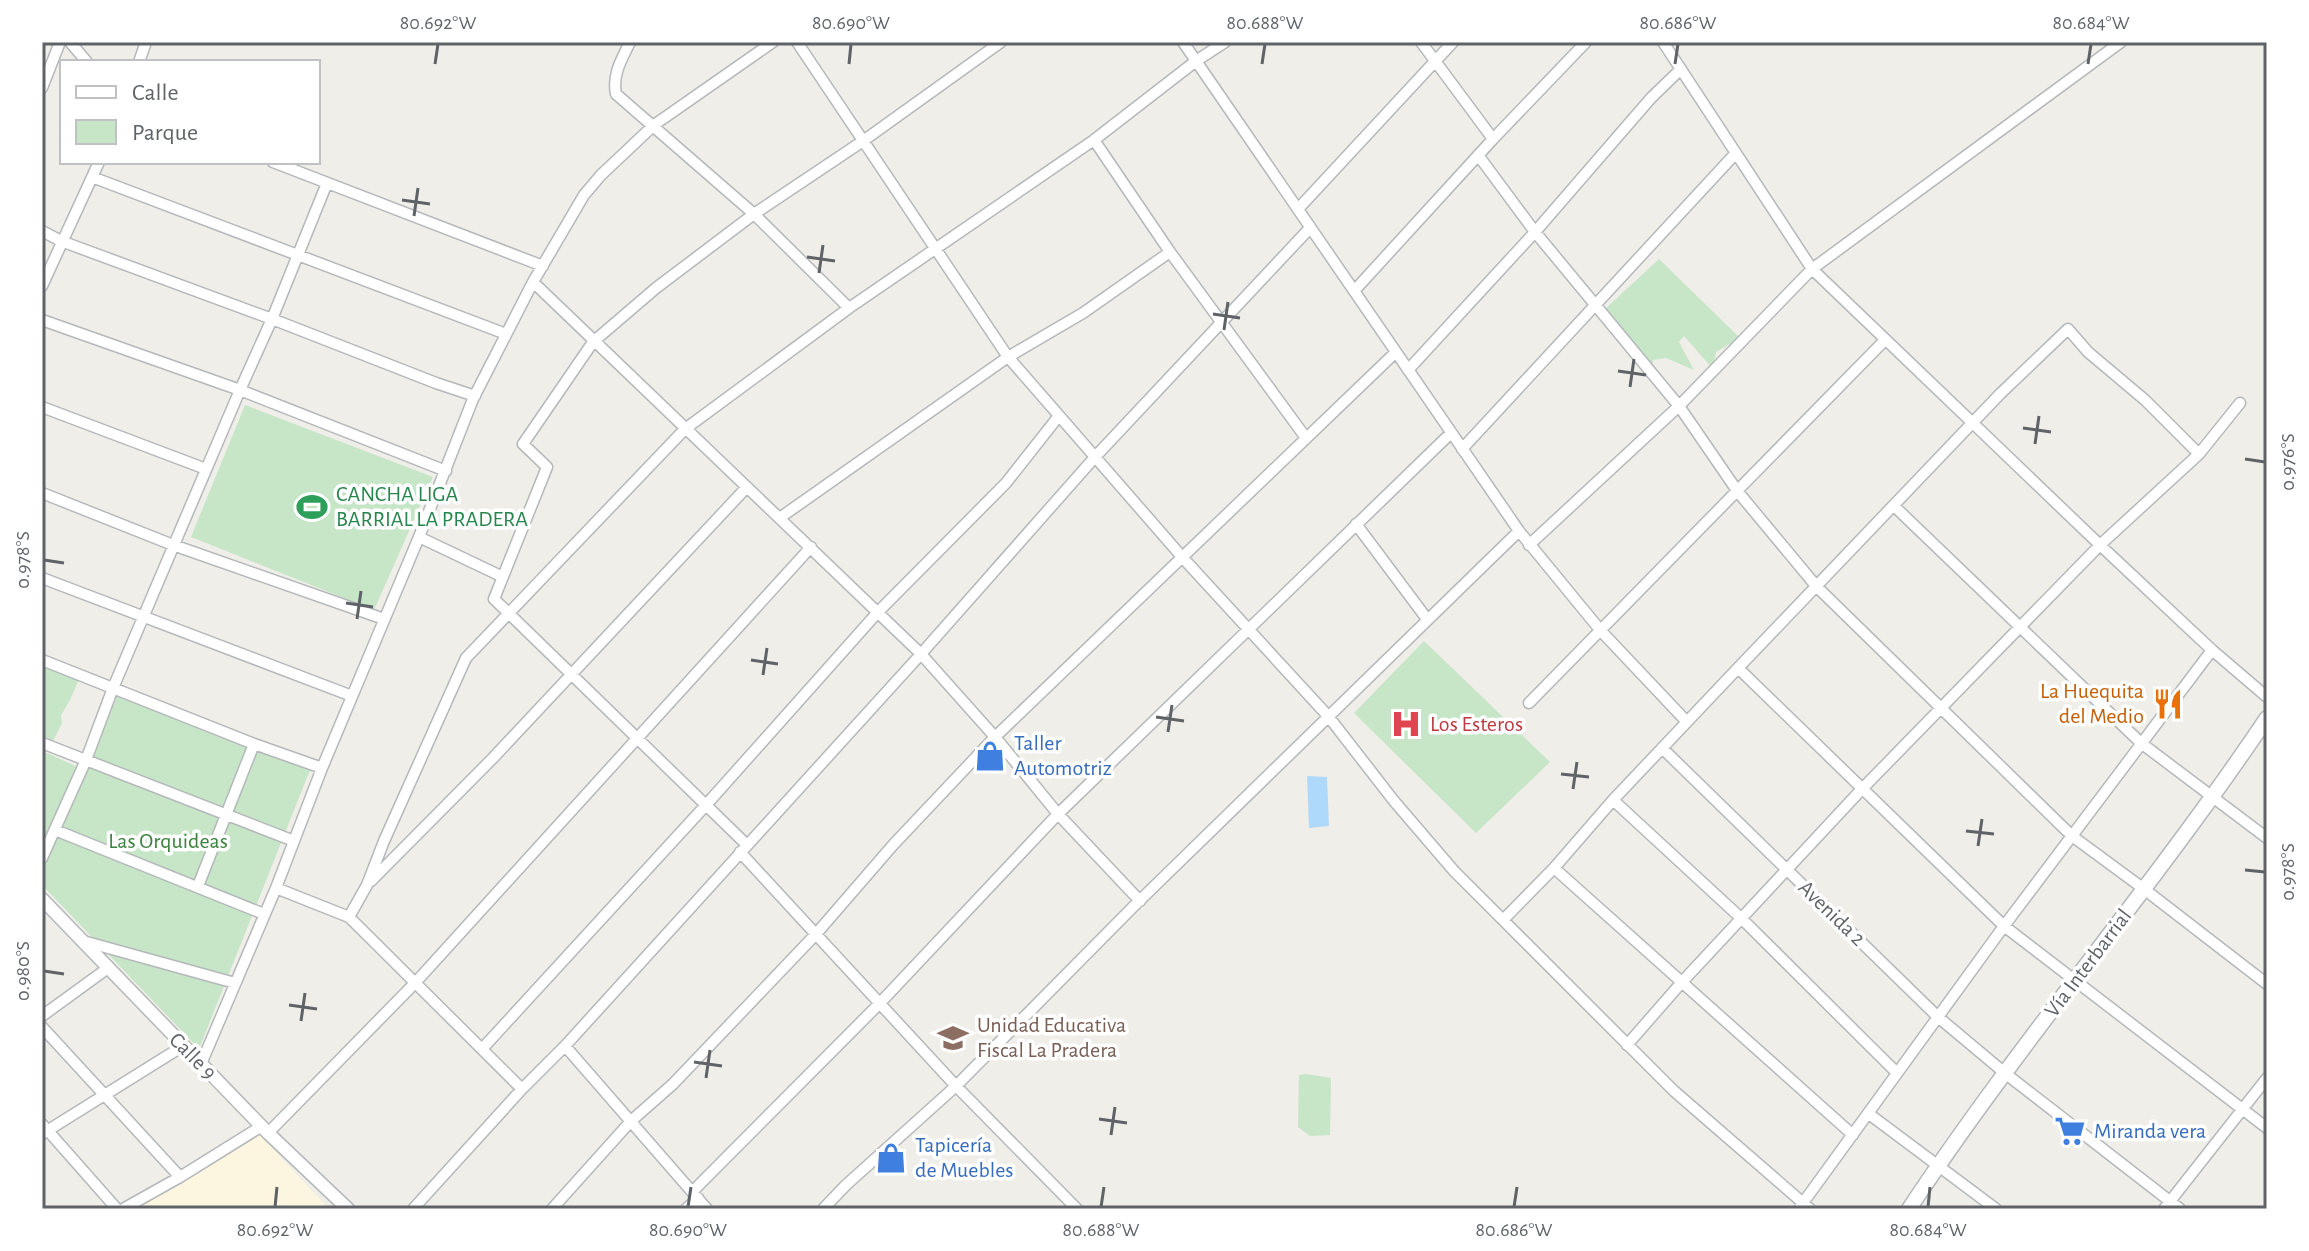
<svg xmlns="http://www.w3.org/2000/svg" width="2309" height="1251" viewBox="0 0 2309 1251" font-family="'Alegreya Sans',sans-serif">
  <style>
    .commercial { fill: #fcf6e1 }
    .green { fill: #c7e5c7 }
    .water { fill: #afd9fa }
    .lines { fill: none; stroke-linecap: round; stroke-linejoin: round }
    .minor-casing { stroke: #b5b8bb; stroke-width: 13 }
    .tertiary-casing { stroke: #b5b8bb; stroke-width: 15 }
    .secondary-casing { stroke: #b4b7bb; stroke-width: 17 }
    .minor { stroke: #fff; stroke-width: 10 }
    .tertiary { stroke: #fff; stroke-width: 12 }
    .secondary { stroke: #fff; stroke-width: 14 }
    .ticks { fill: none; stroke: #5f6367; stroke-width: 3 }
    .labels { text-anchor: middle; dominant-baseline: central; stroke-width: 7; stroke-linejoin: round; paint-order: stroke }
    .leisure-label { font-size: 22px; fill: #27864d; stroke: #fff; text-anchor: start }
    .food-label { font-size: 22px; fill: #c56008; stroke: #fff; text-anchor: end }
    .health-label { font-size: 22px; fill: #be3a42; stroke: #fff; text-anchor: start }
    .shop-label { font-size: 22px; fill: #366cbe; stroke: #fff; text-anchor: start }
    .park-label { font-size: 22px; fill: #3b823e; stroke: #fff }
    .street-label { font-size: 22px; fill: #5f6367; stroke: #fff }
    .education-label { font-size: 22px; fill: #785e54; stroke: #fff; text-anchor: start }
    .neatline { fill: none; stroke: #5f6367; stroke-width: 3 }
    .ticks-label { font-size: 20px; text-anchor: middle; fill: #5f6367 }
  </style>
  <rect width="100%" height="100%" fill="#f0eee8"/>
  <path class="commercial" d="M 259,1134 L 329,1209 L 130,1209 Z"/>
  <path class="green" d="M 1659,259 L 1740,338 L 1716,352 L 1713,369 L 1684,336 L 1679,342 L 1694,370 L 1666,358 L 1653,360 L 1652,369 L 1603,311 Z
    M 245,405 L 433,477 L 374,610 L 191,537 Z
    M 1424,641 L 1550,762 L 1476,833 L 1354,713 Z
    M 42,660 L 81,675 L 70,700 L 61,715 L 62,723 L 53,741 L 81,757 L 78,764 L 42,747 Z
    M 114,695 L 310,770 L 199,1049 L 42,885 L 42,868 Z
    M 42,751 L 80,768 L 42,854 Z
    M 1306,1074 L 1331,1078 L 1330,1135 L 1310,1136 L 1298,1127 L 1299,1075 Z"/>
  <path class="water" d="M 1307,776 L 1327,777 L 1329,826 L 1309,828 Z"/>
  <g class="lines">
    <g class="minor-casing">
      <path id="minor" d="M 70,42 L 87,62
        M 630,42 C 622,59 612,74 616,94 L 754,214 L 849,308
        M 1183,42 L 1519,531 L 1601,631 L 1687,722
        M 1421,42 L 1493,139
        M 1663,42 L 1812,269 L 2100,545 L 2212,650 L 2267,697
        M 139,62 L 146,42
        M 42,88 L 60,42
        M 1094,140 L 1170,252 L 1306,438
        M 1478,155 L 1535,232 L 1679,406 L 1738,492 L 1817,587 L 2072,836 L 2144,889 L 2267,984
        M 273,162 L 543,266
        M 92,177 L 506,334
        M 1298,209 L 1453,42
        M 42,231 L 61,241 L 272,319 L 327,183
        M 1170,252 L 1083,313 L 1008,357 L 1183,558 L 1328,716 L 1394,801 L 1454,871 L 1674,1091 L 1810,1209
        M 533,282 L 921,654 L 995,737 L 1058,814 L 1140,901
        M 42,286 L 99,162
        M 1354,291 L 1493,139 L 1586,42
        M 42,320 L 240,390 L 113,688 L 86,760 L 42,858
        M 1408,370 L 1535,232 L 1651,98 L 1681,69
        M 42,407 L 206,469
        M 1462,449 L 1736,153
        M 2199,454 L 2240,403
        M 446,471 L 240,390 L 272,319 L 436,383 L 475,396
        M 42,493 L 173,545 L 384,619
        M 1894,506 L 2141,743 L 2267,838
        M 781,517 L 1008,357 L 797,42
        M 1356,524 L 1427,619
        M 419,537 L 503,577
        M 1529,545 L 1679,406 L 1812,269 L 2121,42
        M 42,578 L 352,696
        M 42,660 L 254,744 L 322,768
        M 1738,668 L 2004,926 L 2267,1128
        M 1529,703 L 1885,340
        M 42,743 L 294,841
        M 1662,748 L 1938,1017 L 2006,1074 L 2180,1209
        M 1613,800 L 1742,919 L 1897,1073
        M 55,830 L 264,914
        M 747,845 L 494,599 L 547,467 L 523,444 L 593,342 L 656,288 L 754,214 L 863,141 L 1001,42
        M 740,852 L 956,1086 L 1077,1209
        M 1554,868 L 1853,1135
        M 371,881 L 493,758 L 747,487
        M 198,886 L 254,744
        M 276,888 L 349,917 L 522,1089
        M 349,917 L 367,885 L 384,841 L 466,658 L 685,429 L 849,308 L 1094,140 L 1196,61 L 1225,42
        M 1503,920 L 1554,868 L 1613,800 L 1738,668 L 2000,394 L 2068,329 L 2088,352 L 2145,400 L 2199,454 L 2100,545 L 1861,790 L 1682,982 L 1627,1045
        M 83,941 L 235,983
        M 42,1016 L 108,968
        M 42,1027 L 180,1177
        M 565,1046 L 707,1209
        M 482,1049 L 706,805 L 878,612 L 1006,483 L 1058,417
        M 201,1064 L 276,888 L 322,768 L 419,537 L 473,399 L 533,282 L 584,195 L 601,175 L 654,125 L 773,42
        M 1869,1114 L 1996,1209
        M 42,1124 L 117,1209
        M 268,1133 L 415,983 L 811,547
        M 42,1134 L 183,1046
        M 692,1192 L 879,1004 L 1058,814 L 1451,433
        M 1800,1207 L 2004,926 L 2212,650
        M 123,1209 L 180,1177 L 262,1126
        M 413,1209 L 522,1089 L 565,1046 L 921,654 L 1095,457 L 1310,228
        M 552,1209 L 631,1121 L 673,1084 L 816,934 L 893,845 L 995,737 L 1396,352
        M 686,1209 L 698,1198
        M 823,1209 L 846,1185 L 956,1086 L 1133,907 L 1519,531
        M 2164,1209 L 2267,1078"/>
    </g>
    <g class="tertiary-casing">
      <path id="tertiary" d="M 42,899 L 268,1133 L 348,1209"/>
    </g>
    <g class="secondary-casing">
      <path id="secondary" d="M 1909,1209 C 2021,1040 2154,886 2267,718"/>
    </g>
    <use href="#minor" class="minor"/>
    <use href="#tertiary" class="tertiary"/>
    <use href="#secondary" class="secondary"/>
  </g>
  <path class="ticks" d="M 435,64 L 438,44M 849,64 L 851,44M 1262,64 L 1265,44M 1675,64 L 1678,44M 2088,64 L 2091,44M 402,200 L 430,204M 414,216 L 418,188M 807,257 L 835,261M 819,273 L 823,245M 1213,314 L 1240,318M 1224,330 L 1228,302M 1618,371 L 1646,375M 1630,387 L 1634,359M 2023,428 L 2051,432M 2035,444 L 2039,416M 2245,459 L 2265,462M 44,560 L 64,563M 346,603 L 373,607M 357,619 L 361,591M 751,660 L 778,664M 763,675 L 767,648M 1156,717 L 1184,721M 1168,732 L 1172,705M 1561,774 L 1589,777M 1573,789 L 1577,762M 1966,831 L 1994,834M 1978,846 L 1982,819M 2245,870 L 2265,872M 44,971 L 64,974M 289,1005 L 317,1009M 301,1021 L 305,993M 694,1062 L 722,1066M 706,1078 L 710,1050M 1099,1119 L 1127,1123M 1111,1135 L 1115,1107M 275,1207 L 277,1187M 688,1207 L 691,1187M 1101,1207 L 1104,1187M 1514,1207 L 1517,1187M 1928,1207 L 1930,1187"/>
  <defs>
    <g id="stadium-bare" transform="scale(2.4)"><path d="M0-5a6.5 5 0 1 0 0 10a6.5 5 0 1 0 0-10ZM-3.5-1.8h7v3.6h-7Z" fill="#2e9e5b" stroke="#fff" stroke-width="2.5" paint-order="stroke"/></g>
    <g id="restaurant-bare" transform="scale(2.4)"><path d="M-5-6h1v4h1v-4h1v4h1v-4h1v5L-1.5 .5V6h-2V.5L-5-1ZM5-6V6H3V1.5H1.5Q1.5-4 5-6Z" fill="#e8710a" stroke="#fff" stroke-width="2.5" paint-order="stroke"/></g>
    <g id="hospital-bare" transform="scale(2.4)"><path d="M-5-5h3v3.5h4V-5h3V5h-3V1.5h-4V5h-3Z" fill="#e0444e" stroke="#fff" stroke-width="2.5" paint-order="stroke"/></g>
    <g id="shop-bare" transform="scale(2.4)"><path d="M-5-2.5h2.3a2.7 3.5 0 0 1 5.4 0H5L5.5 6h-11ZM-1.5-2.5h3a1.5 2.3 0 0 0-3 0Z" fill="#3f7fe0" stroke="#fff" stroke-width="2.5" paint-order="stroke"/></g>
    <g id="school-bare" transform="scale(2.4)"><path d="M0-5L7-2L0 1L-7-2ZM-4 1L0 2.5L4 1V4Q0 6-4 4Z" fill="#8d6e63" stroke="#fff" stroke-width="2.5" paint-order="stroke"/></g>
    <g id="supermarket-bare" transform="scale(2.4)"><path d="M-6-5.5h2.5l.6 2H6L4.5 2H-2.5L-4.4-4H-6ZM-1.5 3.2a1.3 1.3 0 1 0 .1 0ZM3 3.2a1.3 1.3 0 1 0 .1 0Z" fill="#3f7fe0" stroke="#fff" stroke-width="2.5" paint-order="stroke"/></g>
  </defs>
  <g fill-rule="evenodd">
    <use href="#stadium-bare" x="312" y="507"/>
    <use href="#restaurant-bare" x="2168" y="704"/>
    <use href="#hospital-bare" x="1406" y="724"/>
    <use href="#shop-bare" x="990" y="756"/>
    <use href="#school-bare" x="953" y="1038"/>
    <use href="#supermarket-bare" x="2070" y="1131"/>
    <use href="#shop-bare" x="891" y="1158"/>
  </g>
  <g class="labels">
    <g class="leisure-label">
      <text x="336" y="494">CANCHA LIGA<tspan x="336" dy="25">BARRIAL LA PRADERA</tspan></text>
    </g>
    <g class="food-label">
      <text x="2144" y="691">La Huequita<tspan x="2144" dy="25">del Medio</tspan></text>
    </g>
    <g class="health-label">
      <text x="1430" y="724">Los Esteros</text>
    </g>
    <g class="shop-label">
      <text x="1014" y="743">Taller<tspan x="1014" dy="25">Automotriz</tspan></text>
      <text x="2094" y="1131">Miranda vera</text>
      <text x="915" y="1145">Tapicería<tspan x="915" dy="25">de Muebles</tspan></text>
    </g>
    <g class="park-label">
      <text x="168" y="841">Las Orquideas</text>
    </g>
    <g class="street-label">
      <text transform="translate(1832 913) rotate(44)">Avenida 2</text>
      <text transform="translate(2088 963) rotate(-53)">Vía Interbarrial</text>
      <text transform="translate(193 1056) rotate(45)">Calle 9</text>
    </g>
    <g class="education-label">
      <text x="977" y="1025">Unidad Educativa<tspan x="977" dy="25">Fiscal La Pradera</tspan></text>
    </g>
  </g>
  <rect width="2309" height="1251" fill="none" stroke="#ffffff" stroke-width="88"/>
  <rect x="60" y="60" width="260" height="104" fill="#ffffff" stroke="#bfc1c2" stroke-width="2"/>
  <rect x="76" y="86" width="40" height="12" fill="#ffffff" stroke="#bfc1c2" stroke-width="2"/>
  <text x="132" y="100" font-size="24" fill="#5f6367">Calle</text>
  <rect x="76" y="120" width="40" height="24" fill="#c7e5c7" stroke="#bfc1c2" stroke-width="2"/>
  <text x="132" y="140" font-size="24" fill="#5f6367">Parque</text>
  <rect x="44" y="44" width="2221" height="1163" class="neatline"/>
  <g class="ticks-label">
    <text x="438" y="29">80.692°W</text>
    <text x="851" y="29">80.690°W</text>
    <text x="1265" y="29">80.688°W</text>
    <text x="1678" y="29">80.686°W</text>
    <text x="2091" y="29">80.684°W</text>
    <text transform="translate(2287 462) rotate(-90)" y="7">0.976°S</text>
    <text transform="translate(22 560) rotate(-90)" y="7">0.978°S</text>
    <text transform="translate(2287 872) rotate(-90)" y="7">0.978°S</text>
    <text transform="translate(22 971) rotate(-90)" y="7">0.980°S</text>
    <text x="275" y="1236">80.692°W</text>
    <text x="688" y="1236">80.690°W</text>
    <text x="1101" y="1236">80.688°W</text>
    <text x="1514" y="1236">80.686°W</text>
    <text x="1928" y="1236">80.684°W</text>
  </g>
</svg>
